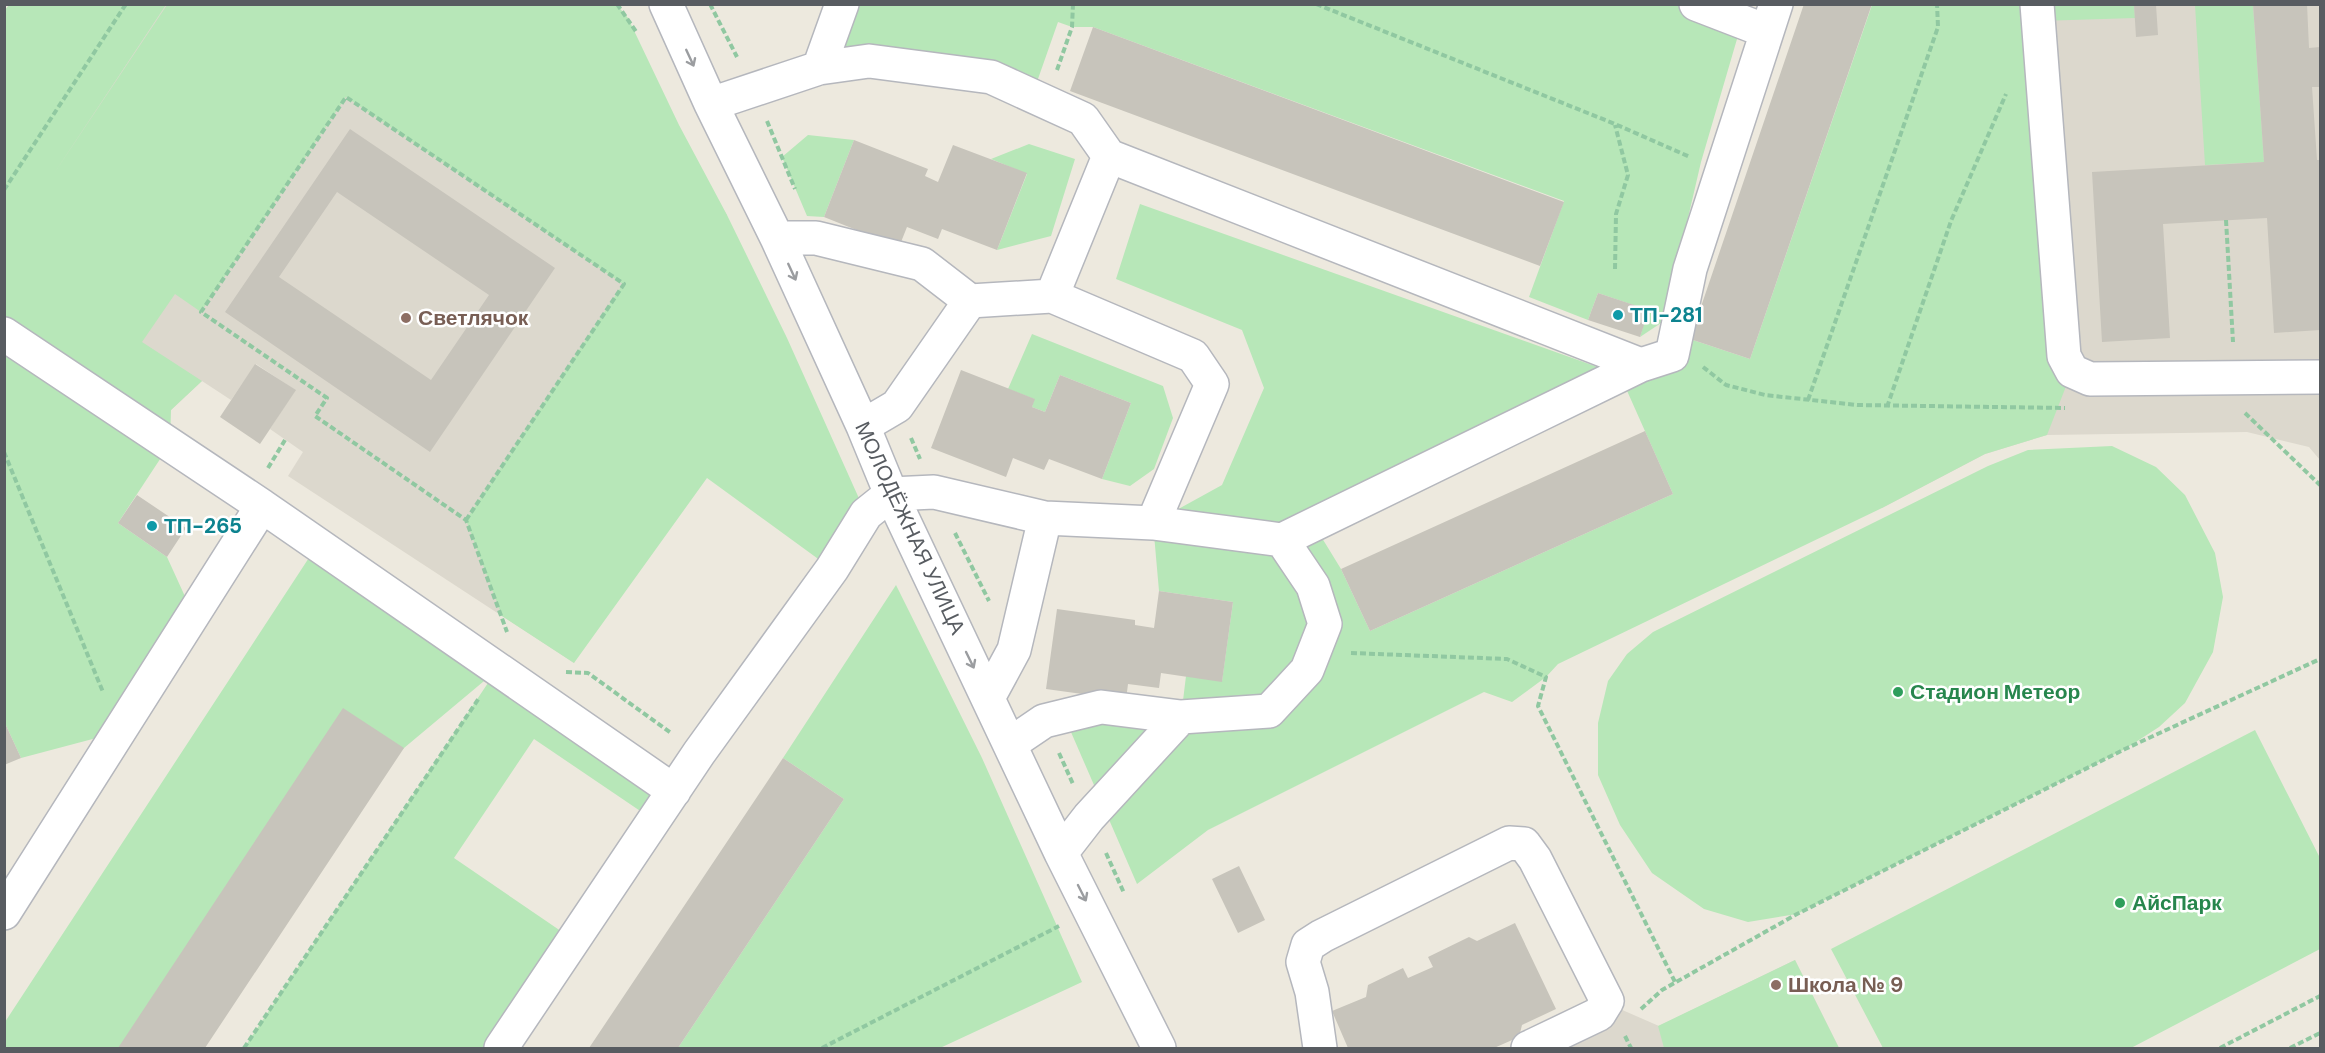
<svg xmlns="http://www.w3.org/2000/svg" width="2325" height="1053" viewBox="0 0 2325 1053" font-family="'DM Sans',sans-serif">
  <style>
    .education { fill: #dcd8cd }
    .green { fill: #b7e7b8; fill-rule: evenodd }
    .building { fill: #c7c4bb; fill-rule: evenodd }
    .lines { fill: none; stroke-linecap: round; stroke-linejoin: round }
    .minor-casing { stroke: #b5b7bd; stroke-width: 36 }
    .path { stroke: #90c8a1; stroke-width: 4; stroke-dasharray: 6 3; stroke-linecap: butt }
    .minor { stroke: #fff; stroke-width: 33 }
    .oneway { stroke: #9b9da0 }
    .culture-dot { fill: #0f9aa8; stroke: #fff; stroke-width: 2 }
    .education-dot { fill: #8d6e63; stroke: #fff; stroke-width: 2 }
    .leisure-dot { fill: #2e9e5b; stroke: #fff; stroke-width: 2 }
    .labels { text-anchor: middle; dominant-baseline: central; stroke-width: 5; stroke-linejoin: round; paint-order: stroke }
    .culture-label { font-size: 21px; font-weight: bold; fill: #0d838f; stroke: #fff; text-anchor: start }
    .education-label { font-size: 21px; font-weight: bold; fill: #785e54; stroke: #fff; text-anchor: start }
    .street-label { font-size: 21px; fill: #585c61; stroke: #fff }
    .leisure-label { font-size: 21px; font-weight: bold; fill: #27864d; stroke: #fff; text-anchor: start }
  </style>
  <rect width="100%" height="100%" fill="#ede9de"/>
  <path class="education" d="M 166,5 L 591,5 L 727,215 L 574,663 L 288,476 L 303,452 L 270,429 L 295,390 L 256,364 L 231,400 L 202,381 L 171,410 L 5,246 Z
    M 1961,5 L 2320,5 L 2320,460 L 2309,447 L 2247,432 L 2047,435 L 1985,454 L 1882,508 Z
    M 1795,960 L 1839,1048 L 1535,1048 L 1620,1009 L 1659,1026 Z"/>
  <path class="green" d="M 842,4 L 1696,4 L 1742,22 L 1701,162 L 1664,321 L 1640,337 L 1648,310 L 1598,293 L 1588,320 L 1529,297 L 1564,201 L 1093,27 L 1072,27 L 1058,22 L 1032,96 L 820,68 Z
    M 9,5 L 166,5 L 53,175 L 167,5 L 617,5 L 628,18 L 679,125 L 727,215 L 787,338 L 866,514 L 832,569 L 707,478 L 574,663 L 502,616 L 466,520 L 623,284 L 346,97 L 201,312 L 175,294 L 142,342 L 202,381 L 171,410 L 170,444 L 118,523 L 167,557 L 193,614 L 119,732 L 21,758 L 4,721 L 4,11 Z
    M 1872,5 L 2134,5 L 2135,18 L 2039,21 L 2072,371 L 2047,435 L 1985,454 L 1882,508 L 1558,664 L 1546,677 L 1512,702 L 1484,692 L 1208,830 L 1137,884 L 1064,716 L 1181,717 L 1186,676 L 1222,681 L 1233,602 L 1159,591 L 1153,523 L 1222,485 L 1264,388 L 1242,330 L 1116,279 L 1140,204 L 1620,375 L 1690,339 L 1750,359 ZM 1620,375 L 1673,494 L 1370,631 L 1341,569 L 1314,525 Z
    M 2195,5 L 2253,5 L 2264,162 L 2205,165 Z
    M 808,135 L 854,140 L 824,217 L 807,216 L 782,157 Z
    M 1029,144 L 1075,159 L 1051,236 L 997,250 L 1027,174 L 991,159 Z
    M 1032,334 L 1163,386 L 1173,418 L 1154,469 L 1130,486 L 1102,479 L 1131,403 L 1060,375 L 1045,412 L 1032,407 L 1034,399 L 1008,389 Z
    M 2112,446 L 2156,467 L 2185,495 L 2215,553 L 2223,597 L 2213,652 L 2185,703 L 2159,727 L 2125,749 L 1797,914 L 1748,922 L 1704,909 L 1652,873 L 1620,825 L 1598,775 L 1598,723 L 1608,681 L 1627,654 L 1653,632 L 1988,466 L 2028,450 Z
    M 318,544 L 674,791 L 655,821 L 534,739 L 454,858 L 574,940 L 501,1048 L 244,1048 L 496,671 L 404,748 L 120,1048 L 5,1048 L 5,1022 Z
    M 896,585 L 982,758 L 1082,982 L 940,1048 L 678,1048 L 844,799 L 783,758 Z
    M 2255,730 L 2320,858 L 2320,949 L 2131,1048 L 1883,1048 L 1831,949 Z
    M 1795,960 L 1839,1048 L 1664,1048 L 1658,1026 Z"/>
  <path class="building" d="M 1804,4 L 1872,4 L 1750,359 L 1690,339 Z
    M 2253,4 L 2307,4 L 2309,48 L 2320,47 L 2320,87 L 2312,87 L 2317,160 L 2320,160 L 2320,330 L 2274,333 L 2267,218 L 2163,224 L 2170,338 L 2102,342 L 2092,172 L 2264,162 Z
    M 2134,5 L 2156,5 L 2158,35 L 2136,37 Z
    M 1093,27 L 1564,202 L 1540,266 L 1070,91 Z
    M 350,129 L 555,268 L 430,452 L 225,312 ZM 337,192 L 489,295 L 431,380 L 279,277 Z
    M 854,140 L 928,169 L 925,176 L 938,182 L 953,145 L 1027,173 L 997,250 L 942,229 L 938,239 L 907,227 L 899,247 L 824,217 Z
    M 1598,293 L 1649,310 L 1640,337 L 1588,320 Z
    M 255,364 L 296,390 L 260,444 L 220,417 Z
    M 961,370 L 1035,399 L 1032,407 L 1045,412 L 1060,375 L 1131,403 L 1102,479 L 1049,459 L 1044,470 L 1013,458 L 1006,477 L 931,448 Z
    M 1645,431 L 1673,494 L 1370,631 L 1341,569 Z
    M 137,495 L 186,528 L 167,557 L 118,523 Z
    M 1159,591 L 1233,602 L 1222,682 L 1161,673 L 1159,688 L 1128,684 L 1126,700 L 1046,689 L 1057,609 L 1135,620 L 1135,625 L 1154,628 Z
    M 343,708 L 404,748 L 205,1048 L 118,1048 Z
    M 4,721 L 21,758 L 4,765 Z
    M 783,758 L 844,799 L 678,1048 L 589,1048 Z
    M 1239,866 L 1265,920 L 1238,933 L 1212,879 Z
    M 1515,923 L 1556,1009 L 1522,1025 L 1519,1037 L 1494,1048 L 1348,1048 L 1332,1011 L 1366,997 L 1368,985 L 1403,968 L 1408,978 L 1433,967 L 1428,957 L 1469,937 L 1477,941 Z"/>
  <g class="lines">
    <g class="minor-casing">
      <path id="minor" d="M 666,4 L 711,104 L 777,238 L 863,426 L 891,494 L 1061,853 L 1159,1048
        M 1696,4 L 1766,31
        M 2037,4 L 2064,356 L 2072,371 L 2090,379 L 2320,377
        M 819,68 L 842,4
        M 711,104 L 819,68 L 869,61 L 991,77 L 1083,119 L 1109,156 L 1052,296 L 970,301 L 922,264 L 816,238 L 777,238
        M 1109,156 L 1641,365 L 1282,540
        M 1052,296 L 1193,356 L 1212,384 L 1153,523
        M 4,334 L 262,506
        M 1641,365 L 1672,355 L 1690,269 L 1776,4
        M 863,426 L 897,406 L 970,301
        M 1010,744 L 1044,721 L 1101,707 L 1181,717 L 1269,711 L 1307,670 L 1325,624 L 1313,586 L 1282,540 L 1153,523 L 1045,518
        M 1061,853 L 1089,817 L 1181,717
        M 4,913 L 262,506 L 674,791
        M 501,1048 L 699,753 L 832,569 L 866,514 L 891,494 L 934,492 L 1045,518 L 1014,650 L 988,698
        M 1320,1048 L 1312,992 L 1303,962 L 1308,945 L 1322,936 L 1509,843 L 1524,844 L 1535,859 L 1607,1001 L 1599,1014 L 1528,1048"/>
    </g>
    <path class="path" d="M 617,4 L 637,33
      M 710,4 L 737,57
      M 1316,4 L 1615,124 L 1690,157
      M 1057,70 L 1072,27 L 1073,4
      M 767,121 L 795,189
      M 4,190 L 126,4
      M 2226,220 L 2233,342
      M 1615,269 L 1616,214 L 1628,175 L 1615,125
      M 1703,367 L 1726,385 L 1765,395 L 1857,405 L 2065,408
      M 1808,400 L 1938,27 L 1937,4
      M 1887,407 L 1951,221 L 2006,94
      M 2245,413 L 2320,485
      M 911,438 L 920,459
      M 4,452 L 103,692
      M 268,468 L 285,440
      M 466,520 L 624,284 L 346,97 L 201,312 L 327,398 L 315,416 L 466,520 L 507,632
      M 955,533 L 989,601
      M 1351,653 L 1507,659 L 1546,677 L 1538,706 L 1675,982
      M 566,672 L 588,673 L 671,733
      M 1059,753 L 1073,784
      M 1106,853 L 1124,893
      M 1641,1009 L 1662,990 L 1797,914 L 2125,749 L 2320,659
      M 1625,1036 L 1631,1048
      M 244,1048 L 479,698
      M 822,1048 L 1059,926
      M 2220,1048 L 2320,996
      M 2290,1048 L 2320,1033"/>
    <use href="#minor" class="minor"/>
  </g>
  <defs><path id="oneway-shaft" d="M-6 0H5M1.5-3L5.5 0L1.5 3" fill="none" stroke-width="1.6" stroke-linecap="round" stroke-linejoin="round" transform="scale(1.5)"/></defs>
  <g class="oneway">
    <use href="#oneway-shaft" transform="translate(690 58) rotate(65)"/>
    <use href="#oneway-shaft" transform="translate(792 272) rotate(65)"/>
    <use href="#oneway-shaft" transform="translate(970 660) rotate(64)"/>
    <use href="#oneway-shaft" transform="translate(1082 893) rotate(63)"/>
  </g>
  <g class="culture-dot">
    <circle cx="1618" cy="315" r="6"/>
    <circle cx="152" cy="526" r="6"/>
  </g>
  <g class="education-dot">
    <circle cx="406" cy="318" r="6"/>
    <circle cx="1776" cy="985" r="6"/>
  </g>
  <g class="leisure-dot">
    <circle cx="1898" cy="692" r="6"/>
    <circle cx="2120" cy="903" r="6"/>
  </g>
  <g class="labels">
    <g class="culture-label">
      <text x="1630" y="315">ТП-281</text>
      <text x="164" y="526">ТП-265</text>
    </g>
    <g class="education-label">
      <text x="418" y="318">Светлячок</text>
      <text x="1788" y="985">Школа № 9</text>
    </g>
    <g class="street-label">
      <text transform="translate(910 528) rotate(65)">МОЛОДЁЖНАЯ УЛИЦА</text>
    </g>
    <g class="leisure-label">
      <text x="1910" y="692">Стадион Метеор</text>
      <text x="2132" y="903">АйсПарк</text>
    </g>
  </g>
  <rect width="2325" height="1053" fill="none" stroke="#585c61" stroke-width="12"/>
</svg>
